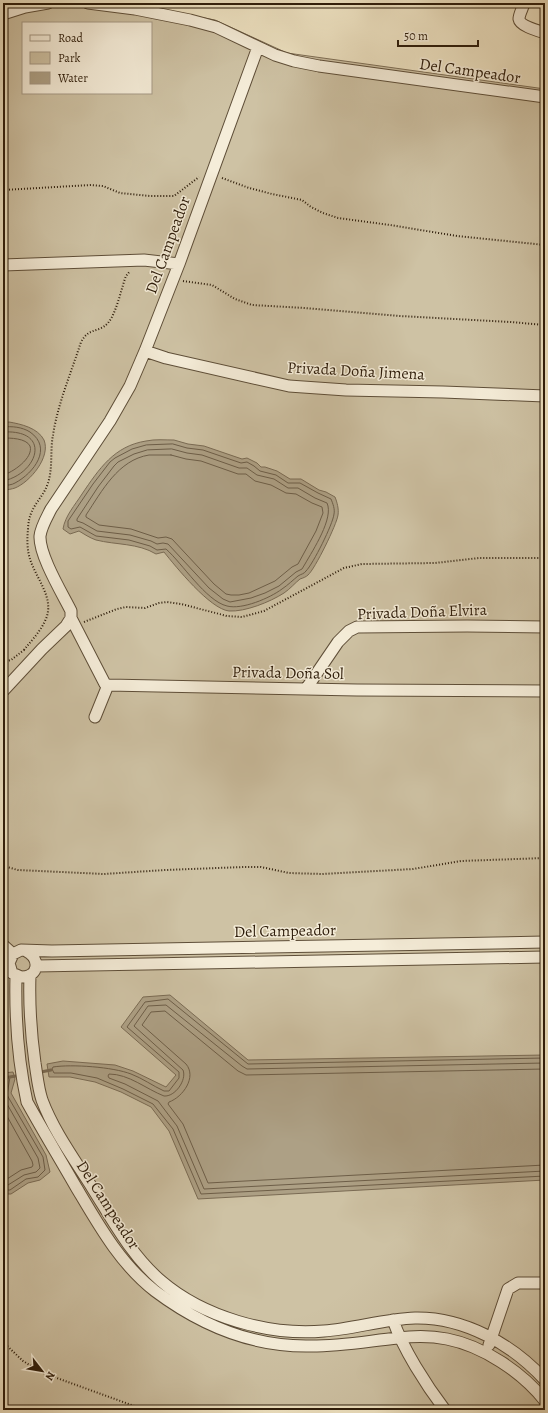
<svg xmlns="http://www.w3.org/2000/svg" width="548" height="1413" viewBox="0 0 548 1413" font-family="Alegreya,serif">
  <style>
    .green { fill: #cec2a4; stroke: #7e6f57; fill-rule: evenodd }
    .water { fill: #ada085; stroke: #7a6b54 }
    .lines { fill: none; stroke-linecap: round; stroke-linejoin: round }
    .shore { stroke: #6d5e48; stroke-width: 1 }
    .stream { stroke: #7a6b54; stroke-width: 3 }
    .minor-casing { stroke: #5e4e38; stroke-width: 13 }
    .path { stroke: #2d1c0a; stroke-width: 2; stroke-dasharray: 1 2; stroke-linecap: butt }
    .minor { stroke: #f5edd9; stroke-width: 11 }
    .labels { text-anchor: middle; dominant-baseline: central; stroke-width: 3; stroke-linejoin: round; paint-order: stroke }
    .street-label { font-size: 16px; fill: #2d1c0a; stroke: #f5edd9 }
  </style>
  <rect width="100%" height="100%" fill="#efe4c4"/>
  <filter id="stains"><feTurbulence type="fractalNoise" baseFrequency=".005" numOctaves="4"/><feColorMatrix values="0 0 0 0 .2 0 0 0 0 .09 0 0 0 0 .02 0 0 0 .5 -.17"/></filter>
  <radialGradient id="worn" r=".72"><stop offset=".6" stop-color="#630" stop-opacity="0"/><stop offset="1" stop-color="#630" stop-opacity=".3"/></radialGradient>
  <path class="green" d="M 21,3 L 125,3 L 215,20 L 287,53 L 545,89 L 545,1410 L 3,1410 L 3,6 ZM 23,23 L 151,23 L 151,93 L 23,93 Z"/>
  <path class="water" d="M 9,422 C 21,424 38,428 44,440 C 51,457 30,482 15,488 C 12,489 7,490 3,490 L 3,423 Z
    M 174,440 L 188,444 L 204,446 L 242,459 L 247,458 L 257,463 L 261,467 L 265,467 L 277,471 L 290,479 L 301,479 L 319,490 L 326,492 L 335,497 C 337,502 339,509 338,515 C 337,524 315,569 308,575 C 306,577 303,578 300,579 C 295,583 290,589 284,593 C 270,602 245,612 229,611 C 210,609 176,567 164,552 L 156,554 C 138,543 116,545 96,540 C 90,538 84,534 79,531 L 70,534 L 63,529 C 65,516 75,505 82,494 C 99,469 114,446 146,441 C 155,439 165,440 174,440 Z
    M 170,995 L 248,1060 L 545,1055 L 545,1180 L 198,1199 L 169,1131 L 151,1107 L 121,1092 L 95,1082 L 70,1077 L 49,1077 L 47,1064 L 63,1061 L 115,1065 L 133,1071 L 166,1087 L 176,1075 L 121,1027 L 143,997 Z
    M 13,1072 L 15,1079 L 11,1093 L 46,1155 L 50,1172 L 40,1180 L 28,1183 L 11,1194 L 3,1194 L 3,1073 Z"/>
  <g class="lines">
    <path class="shore" d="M 3,427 C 12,426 22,427 30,432 C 53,448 34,473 15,483 C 12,485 7,485 3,486
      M 3,432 C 53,429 38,474 3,481
      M 3,438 C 10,438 26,438 30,446 C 34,458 12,473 3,475
      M 173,444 L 187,448 L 203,450 L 241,463 L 247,462 L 254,466 L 260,471 L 276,475 L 288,483 L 300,483 L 318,493 L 331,499 C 333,504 335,509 334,514 C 333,524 313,564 306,571 C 304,574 301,574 298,576 C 293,580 288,585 282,589 C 270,598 242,610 227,606 C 206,601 182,563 166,549 L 157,550 L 150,546 L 129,540 L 96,536 L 80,527 L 71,529 L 68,527 L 68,521 L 93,484 L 110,462 L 115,458 L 132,449 L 146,445 Z
      M 172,449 L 187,453 L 202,455 L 239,468 L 247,468 L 257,475 L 274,479 L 288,488 L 298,488 L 315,498 L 327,503 C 334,518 313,550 305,564 L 302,569 L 296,572 L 279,586 L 265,593 L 251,598 L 230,602 L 223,599 L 209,588 L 168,544 L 163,543 L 157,544 L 151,541 L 130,535 L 97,531 L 83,523 L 77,521 L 77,519 L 98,487 L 114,466 L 118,462 L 134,454 L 147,450 Z
      M 171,455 L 186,459 L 201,461 L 238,474 L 246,474 L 255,481 L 271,485 L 286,493 L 296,494 L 312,503 L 322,507 L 323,513 L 316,531 L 298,564 L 292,567 L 275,581 L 249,593 L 239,595 L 231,595 L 226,594 L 214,584 L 172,539 L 166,537 L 158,538 L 131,529 L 99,525 L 86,517 L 86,515 C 102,491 118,460 149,455 C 156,455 164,455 171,455 Z
      M 545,1058 L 248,1064 L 168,999 L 145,1002 L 127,1027 L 179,1072 L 179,1078 L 169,1091 L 164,1091 C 153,1086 142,1078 131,1074 C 113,1067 72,1064 53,1067 L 52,1069 L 54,1073 L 71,1073 L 97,1078 L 123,1089 L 153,1104 L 173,1129 L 201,1194 L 545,1176
      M 545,1063 L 247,1069 L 242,1066 L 166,1005 L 148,1006 L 134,1026 L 183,1070 C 187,1080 175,1097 164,1096 C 146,1089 129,1074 109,1074 L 108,1076 L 109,1078 L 125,1084 L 158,1101 L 177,1126 L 204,1189 L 545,1171
      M 545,1069 L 246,1075 L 238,1071 L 165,1011 L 151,1012 L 142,1025 L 186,1064 C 197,1077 183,1097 169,1102 L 168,1104 L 183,1124 L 208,1183 L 545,1165
      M 3,1077 L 10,1077 L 7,1095 L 43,1157 L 45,1170 L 38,1177 L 26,1179 L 10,1190 L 3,1190
      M 3,1097 L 38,1158 L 40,1168 L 36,1172 L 24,1175 L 8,1185 L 3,1185
      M 3,1109 L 32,1161 L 33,1165 L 32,1167 L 21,1170 L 7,1179 L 3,1179"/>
    <path class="stream" d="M 41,1072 L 51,1070
      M 3,1078 L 16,1076"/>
    <g class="minor-casing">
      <path id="minor" d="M 88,3 L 135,9 L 190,20 L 216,27 L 275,55 L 294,61 L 319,66 L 545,97
        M 524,3 C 523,8 519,14 519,19 C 520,26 539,31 545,33
        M 3,14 L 25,7 L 48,3
        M 3,265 L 144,260 L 179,264
        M 145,351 L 166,358 L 289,386 L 346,390 L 443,392 L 545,396
        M 71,618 L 105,684 L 108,685 L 357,690 L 545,691
        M 306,689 L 338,642 L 349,631 L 357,627 L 467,626 L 545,627
        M 3,691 L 42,649 L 66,626 L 71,618 L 71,611 C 62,593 39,555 40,536 C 41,527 47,517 51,509 L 110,421 L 130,386 L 145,351 L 179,264 L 258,47
        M 95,717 L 108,685
        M 3,945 L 13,954
        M 26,951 C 41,959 39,977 21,977 L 12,973 L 9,963 L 13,954 L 21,950 L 52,951 L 545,942
        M 36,966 L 545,957
        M 30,975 C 29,1004 31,1034 35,1063 C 37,1075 38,1088 42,1100 C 54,1132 75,1160 93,1189 C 113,1221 131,1255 161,1281 C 203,1317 269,1336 324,1331 C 354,1329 384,1319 415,1318 C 464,1317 512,1344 545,1380
        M 16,976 C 15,1018 18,1061 27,1102 C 43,1131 60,1159 76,1187 C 98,1224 120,1264 155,1291 C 199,1324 251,1346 306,1346 C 337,1347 368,1341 398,1338 C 414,1336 432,1336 447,1339 C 483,1346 522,1372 545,1401
        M 393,1320 C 403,1349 426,1385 445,1410
        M 489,1345 L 508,1289 L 518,1283 L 545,1283"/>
    </g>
    <path class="path" d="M 222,178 L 249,188 L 272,194 L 302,200 L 311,207 L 323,213 L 338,218 L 390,225 L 457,236 L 545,245
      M 3,190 L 91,185 L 103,186 L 120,193 L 150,196 L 174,196 L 199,177
      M 183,281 L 212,285 L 235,299 L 252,305 L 305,308 L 400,316 L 510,322 L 545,325
      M 84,622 L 117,609 L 126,607 L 145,608 L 159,603 L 167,602 L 181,604 L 227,616 L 242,617 L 264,611 L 344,568 L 362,564 L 435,563 L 479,558 L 545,558
      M 24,650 C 31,641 40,632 45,621 C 56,599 36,579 30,559 C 27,550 27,539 28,529 C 29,505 42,501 48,483 C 53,468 50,450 53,435 C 58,403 71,373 81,342 C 89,327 99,333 108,323 C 117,312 121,289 126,276 L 130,271
      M 3,662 L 11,660 L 24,650
      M 3,866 L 18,870 L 104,874 L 165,870 L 244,867 L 261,867 L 289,873 L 322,874 L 413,869 L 461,861 L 545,858
      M 3,1342 L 23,1361 L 43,1373 L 137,1407 L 157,1408 L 169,1410"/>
    <use href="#minor" class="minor"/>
  </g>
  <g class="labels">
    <g class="street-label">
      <text transform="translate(470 71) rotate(8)">Del Campeador</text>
      <text transform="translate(168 245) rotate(-70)">Del Campeador</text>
      <text transform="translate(356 371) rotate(3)">Privada Doña Jimena</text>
      <text transform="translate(422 612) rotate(-2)">Privada Doña Elvira</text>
      <text transform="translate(288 673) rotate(1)">Privada Doña Sol</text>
      <text transform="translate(285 931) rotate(-1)">Del Campeador</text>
      <text transform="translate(108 1205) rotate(57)">Del Campeador</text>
    </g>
  </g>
  <rect width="548" height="1413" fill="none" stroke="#efe4c4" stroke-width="16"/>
  <rect x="4" y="4" width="540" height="1405" fill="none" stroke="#2d1c0a" stroke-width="2"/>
  <rect x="8" y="8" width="532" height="1397" fill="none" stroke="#2d1c0a"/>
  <rect x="22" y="22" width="130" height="72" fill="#f5edd9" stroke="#a59986"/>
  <rect x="30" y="35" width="20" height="6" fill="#f5edd9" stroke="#a59986"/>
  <text x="58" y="42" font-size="12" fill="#2d1c0a">Road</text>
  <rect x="30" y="52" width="20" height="12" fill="#cec2a4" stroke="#a59986"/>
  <text x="58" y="62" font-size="12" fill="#2d1c0a">Park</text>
  <rect x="30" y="72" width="20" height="12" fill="#ada085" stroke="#a59986"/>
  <text x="58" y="82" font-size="12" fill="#2d1c0a">Water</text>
  <g transform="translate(42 1371) rotate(121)" stroke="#f5edd9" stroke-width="3" paint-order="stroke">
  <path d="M0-3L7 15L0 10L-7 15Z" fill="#2d1c0a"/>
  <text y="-6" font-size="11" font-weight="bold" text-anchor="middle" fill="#2d1c0a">N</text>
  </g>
  <path d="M398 40v6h80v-6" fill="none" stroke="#2d1c0a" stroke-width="2"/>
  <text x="404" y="40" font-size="12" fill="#2d1c0a" stroke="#f5edd9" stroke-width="3" paint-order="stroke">50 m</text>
  <rect width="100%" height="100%" filter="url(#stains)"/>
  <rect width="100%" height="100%" fill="url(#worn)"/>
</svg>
